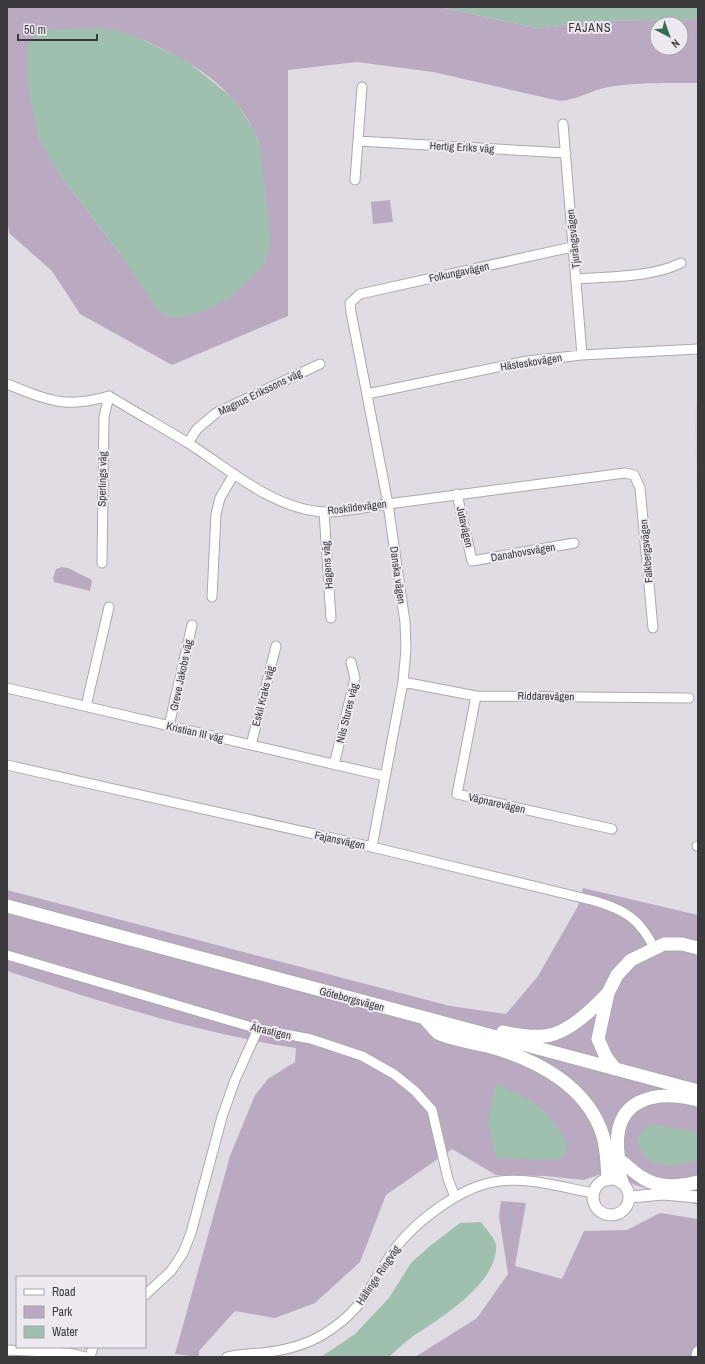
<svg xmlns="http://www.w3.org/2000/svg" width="705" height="1364" viewBox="0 0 705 1364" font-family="'Archivo Narrow',sans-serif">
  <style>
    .built { fill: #d8cfdd }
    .green { fill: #b9aac2; fill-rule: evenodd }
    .water { fill: #9fc0af }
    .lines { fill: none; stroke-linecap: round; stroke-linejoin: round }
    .minor-casing { stroke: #aca8ae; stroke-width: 11 }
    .tertiary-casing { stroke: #aca8ae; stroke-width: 13 }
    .secondary-casing { stroke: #aca8ae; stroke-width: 15 }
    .minor { stroke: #fff; stroke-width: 9 }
    .tertiary { stroke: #fff; stroke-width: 11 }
    .secondary { stroke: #fff; stroke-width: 13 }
    .labels { text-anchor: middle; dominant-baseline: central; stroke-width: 4; stroke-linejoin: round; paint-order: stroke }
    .street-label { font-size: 11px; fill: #3b393c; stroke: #eee9f1 }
    .neighbourhood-label { font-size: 12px; letter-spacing: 1px; fill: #353237; stroke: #eee9f1 }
  </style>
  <rect width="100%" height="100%" fill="#e1dce3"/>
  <path class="built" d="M 698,394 L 698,520 L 695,429 L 696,404 Z"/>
  <path class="green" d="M 7,7 L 440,7 L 537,28 L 592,21 L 696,19 L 698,19 L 698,83 C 668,83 637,82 608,87 C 592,90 577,100 560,101 L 433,72 L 357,62 L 288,70 L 288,316 L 172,365 L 80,314 L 52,271 L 9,233 L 7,215 ZM 657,24 L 681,24 L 681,48 L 657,48 ZM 141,39 C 193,62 240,89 260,145 L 121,255 L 63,179 L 38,135 Z
    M 390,200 L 393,222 L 373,224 L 371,202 Z
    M 62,567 L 68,568 L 92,580 L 90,591 L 54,582 L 53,578 L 56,569 Z
    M 583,888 L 698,915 L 698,1205 L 635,1185 L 609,1171 L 584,1180 L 546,1176 L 496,1175 L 452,1149 L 386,1195 L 360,1262 L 315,1303 L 275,1318 L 235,1311 L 199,1351 L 199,1357 L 175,1354 L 230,1156 L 255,1095 L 268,1079 L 295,1062 L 296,1048 C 198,1033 101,1002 7,971 L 7,890 L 450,1006 L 506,1014 L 538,976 L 578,906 Z
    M 501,1201 L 526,1203 L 515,1266 L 562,1279 L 584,1231 L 627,1230 L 660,1213 L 698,1219 L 698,1357 L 415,1357 L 477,1318 L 508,1274 L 499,1216 Z"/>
  <path class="water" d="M 440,7 L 698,7 L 698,19 L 592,21 L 537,28 Z
    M 95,28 L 120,31 L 141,39 L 187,61 L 234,99 L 253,128 L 260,145 L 271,243 L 264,265 L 232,296 L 215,306 L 193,315 L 175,318 L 165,315 L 155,306 L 121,255 L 63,179 L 49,158 L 38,135 L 29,92 L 27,58 L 29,42 L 39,30 Z
    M 496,1084 C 534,1100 549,1109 568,1146 L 563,1158 L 544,1160 L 496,1158 L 488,1121 Z
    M 651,1125 L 659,1125 L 698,1133 L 698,1159 C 674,1168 646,1171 637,1141 L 642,1131 Z
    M 481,1222 C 485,1228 495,1238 496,1245 C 498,1284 440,1318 412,1337 C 404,1343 396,1350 389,1357 L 321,1357 L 355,1334 L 389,1298 L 411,1263 L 430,1246 L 460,1223 Z"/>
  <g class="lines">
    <g class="minor-casing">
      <path id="minor" d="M 563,124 L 582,355
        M 358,141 L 566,153
        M 355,180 L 362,87
        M 577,279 C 611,276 650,278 681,263
        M 7,384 C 47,400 66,409 109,396
        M 367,394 L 527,361 L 582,355 L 698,349
        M 109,396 C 135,412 162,427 188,443 C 229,469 274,510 325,512 C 346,512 368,507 388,504 L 625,473 L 634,475 L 640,488 L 653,628
        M 188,443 L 197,429 L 216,413 L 320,364
        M 457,494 L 472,561 L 574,543
        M 324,512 L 331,618
        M 102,563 L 104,417 L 109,396
        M 212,597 L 216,514 L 220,498 L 234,474
        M 403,682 L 476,696 L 689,698
        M 7,688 L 384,776
        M 476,696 L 457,794 L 612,829
        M 86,706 L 109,607
        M 169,726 L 192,625
        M 251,745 L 276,646
        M 7,765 L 372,847 L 595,901 C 625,910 640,919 654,948
        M 334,765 L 355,678 L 351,662
        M 697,846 L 698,846
        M 372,847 L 403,682 L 406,649 L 405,622 L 388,504 L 351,312 L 350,303 L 360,294 L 572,247
        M 7,955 L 258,1029 L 311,1039 L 362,1056 L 394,1074 L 415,1091 L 432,1110 L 448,1179 L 455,1197
        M 145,1295 L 171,1271 L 183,1253 L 191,1233 L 222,1117 L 235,1080 L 258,1029
        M 7,1350 L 68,1353 L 85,1357
        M 90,1357 L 93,1347
        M 227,1357 C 239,1354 249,1354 261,1353 C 281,1351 306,1345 324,1334 C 361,1311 368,1290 390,1256 C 409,1226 458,1188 494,1182 C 526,1176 561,1187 593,1193"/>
    </g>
    <g class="tertiary-casing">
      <path id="tertiary" d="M593 1197a18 18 0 1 1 36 0a18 18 0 1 1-36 0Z
        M 630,1197 L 663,1194 L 698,1197
        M 697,1357 L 698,1352"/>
    </g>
    <g class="secondary-casing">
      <path id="secondary" d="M 7,906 L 698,1091
        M 426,1020 C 430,1024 434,1030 438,1033 C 446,1038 480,1044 491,1047 C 538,1060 588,1087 603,1136 C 607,1150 607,1164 608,1179
        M 503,1032 C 517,1035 531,1037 545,1036 C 567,1034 594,1008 608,993
        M 615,1069 L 606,1057 L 598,1039 L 608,993 L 617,975 L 631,960 L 664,944 L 682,944 L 698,948
        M 618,1159 C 627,1165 634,1173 643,1178 C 658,1188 681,1187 698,1182
        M 622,1182 C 618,1172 619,1164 618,1153 C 612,1099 654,1089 698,1100"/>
    </g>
    <use href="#minor" class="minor"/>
    <use href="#tertiary" class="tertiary"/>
    <use href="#secondary" class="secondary"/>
  </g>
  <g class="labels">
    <g class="street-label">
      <text transform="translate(462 147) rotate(3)">Hertig Eriks väg</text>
      <text transform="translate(573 239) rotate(-96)">Tjurängsvägen</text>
      <text transform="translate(459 272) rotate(-12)">Folkungavägen</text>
      <text transform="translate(531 362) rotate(-9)">Hästeskovägen</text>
      <text transform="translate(260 392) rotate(-26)">Magnus Erikssons väg</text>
      <text transform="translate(102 479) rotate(-89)">Sperlings väg</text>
      <text transform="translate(357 507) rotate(-7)">Roskildevägen</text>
      <text transform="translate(465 527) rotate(77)">Jutavägen</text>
      <text transform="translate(646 551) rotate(-95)">Falkbergsvägen</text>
      <text transform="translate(523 552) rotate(-10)">Danahovsvägen</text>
      <text transform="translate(327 565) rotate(-94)">Hagens väg</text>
      <text transform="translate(398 575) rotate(82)">Danska vägen</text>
      <text transform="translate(181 675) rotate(-78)">Greve Jakobs väg</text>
      <text transform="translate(263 696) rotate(-76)">Eskil Kraks väg</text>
      <text transform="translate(546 696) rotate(1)">Riddarevägen</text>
      <text transform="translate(347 713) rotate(-76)">Nils Stures väg</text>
      <text transform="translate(195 732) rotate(13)">Kristian III väg</text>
      <text transform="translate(497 803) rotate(13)">Väpnarevägen</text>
      <text transform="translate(340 840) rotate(12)">Fajansvägen</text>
      <text transform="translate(352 999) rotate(15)">Göteborgsvägen</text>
      <text transform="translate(271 1031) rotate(13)">Ätrastigen</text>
      <text transform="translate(378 1275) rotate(-56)">Hällinge Ringväg</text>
    </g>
    <g class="neighbourhood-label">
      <text x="590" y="28">FAJANS</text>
    </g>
  </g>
  <rect width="705" height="1364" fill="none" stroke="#3b393c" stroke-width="16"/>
  <rect x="16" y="1276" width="130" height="72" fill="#eee9f1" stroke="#a6a3a9"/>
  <rect x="24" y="1289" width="20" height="6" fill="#ffffff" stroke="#a6a3a9"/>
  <text x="52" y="1296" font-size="12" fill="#3b393c">Road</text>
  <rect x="24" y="1306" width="20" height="12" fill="#b9aac2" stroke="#a6a3a9"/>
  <text x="52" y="1316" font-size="12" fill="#3b393c">Park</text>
  <rect x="24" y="1326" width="20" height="12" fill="#9fc0af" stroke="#a6a3a9"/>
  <text x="52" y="1336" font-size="12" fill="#3b393c">Water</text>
  <g transform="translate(669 36) rotate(139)"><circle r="19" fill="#eee9f1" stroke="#a6a3a9"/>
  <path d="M0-3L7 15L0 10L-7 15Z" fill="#356d54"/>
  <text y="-6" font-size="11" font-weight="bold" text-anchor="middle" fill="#3b393c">N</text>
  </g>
  <path d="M18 34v6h79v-6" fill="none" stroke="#3b393c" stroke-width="2"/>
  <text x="24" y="34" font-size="12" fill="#3b393c" stroke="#eee9f1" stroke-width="3" paint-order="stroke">50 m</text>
</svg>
